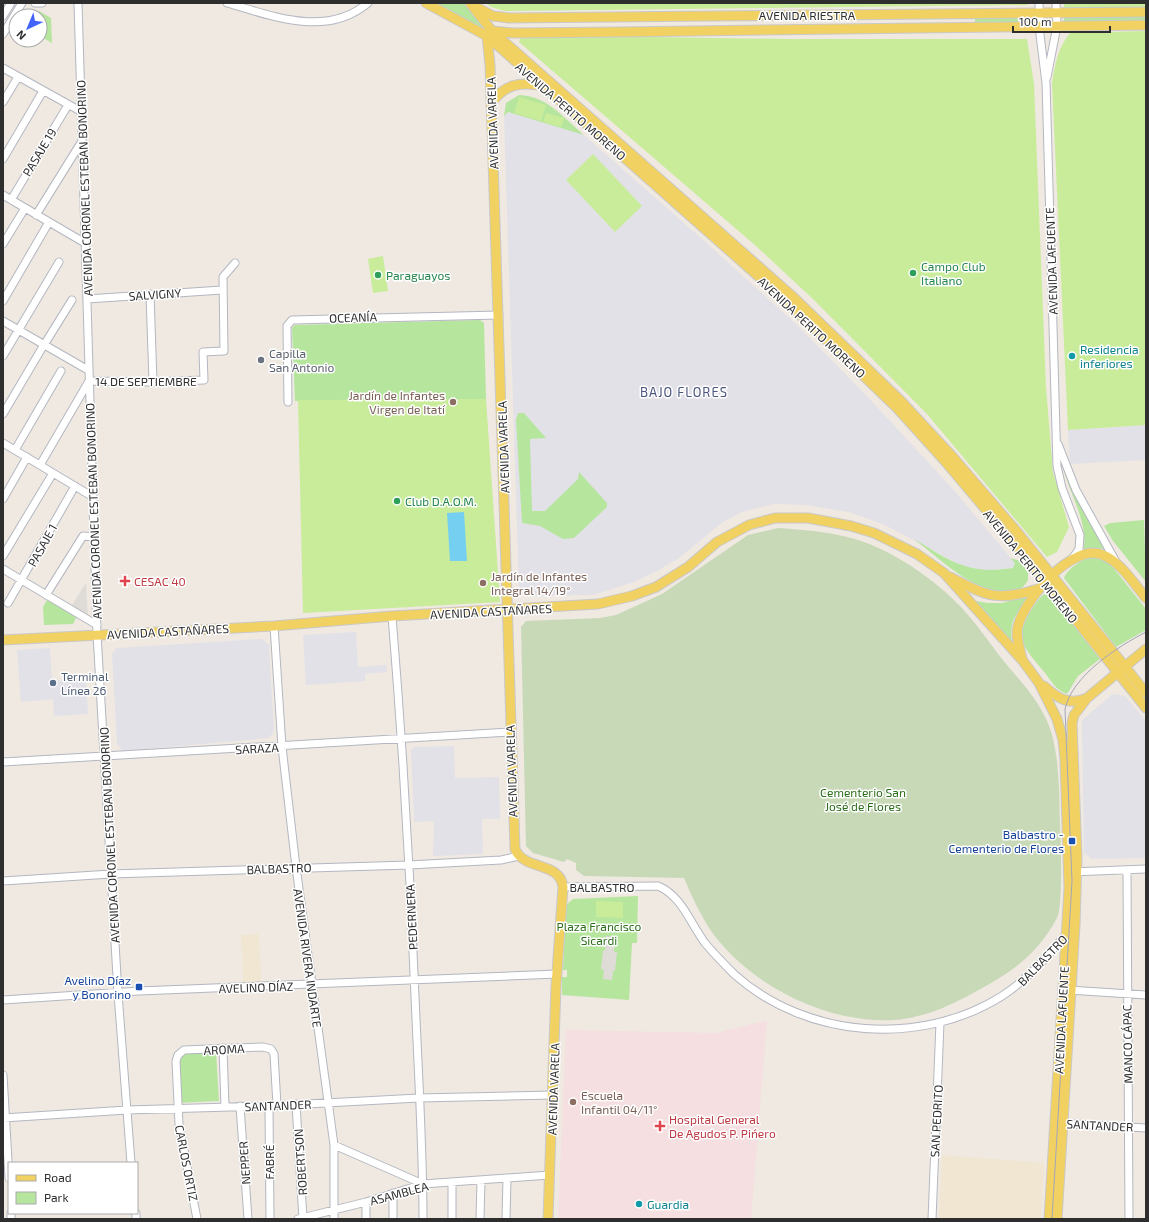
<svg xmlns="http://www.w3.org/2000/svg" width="1149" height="1222" viewBox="0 0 1149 1222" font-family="'Exo 2',sans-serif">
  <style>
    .industrial { fill: #e3e1e8 }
    .education { fill: #f0e6d1 }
    .medical { fill: #f5dfe0 }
    .green { fill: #b6e59e }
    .cemetery { fill: #c8d9b8 }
    .pitch { fill: #c9ec9a }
    .plaza { fill: #dfdcd8 }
    .water { fill: #75cff0 }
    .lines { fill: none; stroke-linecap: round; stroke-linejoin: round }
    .minor-casing { stroke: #b4b7c1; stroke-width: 9 }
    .major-casing { stroke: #c9c9c9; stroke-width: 11 }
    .minor { stroke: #fff; stroke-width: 7 }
    .major { stroke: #f2d163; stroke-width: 9 }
    .tram { stroke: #a3a6b8; stroke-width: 1 }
    .leisure-dot { fill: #2e9e5b; stroke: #fff; stroke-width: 1.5 }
    .culture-dot { fill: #0f9aa8; stroke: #fff; stroke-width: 1.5 }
    .worship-dot { fill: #6b7280; stroke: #fff; stroke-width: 1.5 }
    .education-dot { fill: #8d6e63; stroke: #fff; stroke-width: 1.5 }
    .health-dot { fill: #e0444e; stroke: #fff; stroke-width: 1.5 }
    .service-dot { fill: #5c6f8a; stroke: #fff; stroke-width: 1.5 }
    .transit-dot { fill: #1a4fb4; stroke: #fff; stroke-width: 1.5 }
    .labels { text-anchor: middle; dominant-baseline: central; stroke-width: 3; stroke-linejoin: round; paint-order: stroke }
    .street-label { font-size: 12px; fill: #2e2e2e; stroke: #fff }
    .leisure-label { font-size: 12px; fill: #27864d; stroke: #fff; text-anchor: start }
    .culture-label { font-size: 12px; fill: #0d838f; stroke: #fff; text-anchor: start }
    .worship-label { font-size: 12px; fill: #5b616d; stroke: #fff; text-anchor: start }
    .education-label { font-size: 12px; fill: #785e54; stroke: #fff; text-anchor: start }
    .health-label { font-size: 12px; fill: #be3a42; stroke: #fff; text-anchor: start }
    .service-label { font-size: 12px; fill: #4e5e75; stroke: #fff; text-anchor: start }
    .park-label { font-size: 12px; fill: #2c6e1b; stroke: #fff }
    .transit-label { font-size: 12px; fill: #164399; stroke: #fff; text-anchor: end }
    .neighbourhood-label { font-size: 13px; letter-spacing: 1px; fill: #4d5680; stroke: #fff }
  </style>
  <rect width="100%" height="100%" fill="#efe9e1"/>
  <path class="industrial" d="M 508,112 L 584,135 L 701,238 L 796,324 L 864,393 L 952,488 L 1015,563 L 1013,568 L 990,570 L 966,568 L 885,525 L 849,512 L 806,505 L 774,504 L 742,512 L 723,522 L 679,558 L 657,571 L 634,582 L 593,595 L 524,596 L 519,590 L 504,116 Z
    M 1146,425 L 1146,460 L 1070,464 L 1068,430 Z
    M 356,632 L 358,667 L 386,665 L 387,672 L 365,674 L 365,681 L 306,685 L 303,635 Z
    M 262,639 L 269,645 L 274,731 L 269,738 L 123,751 L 117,744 L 112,654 L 116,648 Z
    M 50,648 L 52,681 L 86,679 L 88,714 L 54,716 L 53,699 L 21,702 L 17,650 Z
    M 1113,694 L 1125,696 L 1146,721 L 1146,858 L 1092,859 L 1084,853 L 1082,720 Z
    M 454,746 L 455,778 L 499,777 L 500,819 L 482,819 L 483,854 L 433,856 L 434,821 L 414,822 L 411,750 L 414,747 Z"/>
  <path class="education" d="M 259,934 L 261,982 L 243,983 L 241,935 Z
    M 942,1155 L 1044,1163 L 1041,1219 L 939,1219 Z"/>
  <path class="medical" d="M 767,1020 L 751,1219 L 558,1219 L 566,1030 L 716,1033 Z"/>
  <path class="green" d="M 431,3 L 465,3 L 481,22 L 483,28 L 472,25 Z
    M 39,11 L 51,18 L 52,43 L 40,36 L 40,16 L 37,16 Z
    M 1064,15 L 1146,15 L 1146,21 L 1064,22 Z
    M 975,16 L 1033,16 L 1033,24 L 975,24 Z
    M 519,95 C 547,96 564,118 584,135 L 508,112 L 504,116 L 506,103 Z
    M 480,320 L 484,323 L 486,399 L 295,401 L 292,328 L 295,325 Z
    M 518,413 L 524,413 L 546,438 L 530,439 L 532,511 L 545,511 L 578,479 L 579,472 L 607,503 L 607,507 L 574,538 L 563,539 L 540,526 L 522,523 L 516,420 Z
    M 1062,462 L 1107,549 L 1096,548 L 1083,551 C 1090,524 1067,490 1062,462 Z
    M 1144,520 L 1146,582 L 1113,541 L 1104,526 L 1110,523 Z
    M 914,539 C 951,561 967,575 1013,568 L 1015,563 L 1010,558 L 1021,561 L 1028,573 L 1028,580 C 1025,586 1021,589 1015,591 C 981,600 939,558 914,539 Z
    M 1093,556 L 1106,561 L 1112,566 L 1146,609 L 1146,630 L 1116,647 L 1064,578 C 1067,569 1084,558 1093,556 Z
    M 1044,594 L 1050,596 L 1100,659 L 1078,676 L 1067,694 C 1057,691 1051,681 1045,673 C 1028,652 1013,641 1029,614 C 1033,607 1038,599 1044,594 Z
    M 1027,596 L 1028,599 C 1015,615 1009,621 1012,643 L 976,601 L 988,603 L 1002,603 Z
    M 47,600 L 77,616 L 73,624 L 44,625 L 43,607 Z
    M 638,896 L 637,943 L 632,943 L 629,1000 L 562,995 L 562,977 L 567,977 L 567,970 L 563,970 L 566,905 L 573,899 Z
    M 216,1052 L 219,1101 L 177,1103 L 176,1053 Z"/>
  <path class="cemetery" d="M 778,528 C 807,530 836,532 864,542 C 899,555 935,580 961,607 C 976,623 989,642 1002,659 C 1021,682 1044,705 1052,735 C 1060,765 1059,796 1060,827 C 1061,843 1063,907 1057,918 C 1037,955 1011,973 975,992 C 950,1006 923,1018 894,1020 C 826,1024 747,984 709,928 C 699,912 691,895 684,878 L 584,876 L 576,870 L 576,863 L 567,859 L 564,862 L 533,853 L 526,846 L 521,627 L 526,621 L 600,618 L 616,615 L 662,594 L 748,535 Z"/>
  <path class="pitch" d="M 486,3 L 1028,3 L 1028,5 L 505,11 L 491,7 Z
    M 1064,3 L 1146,3 L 1146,7 L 1064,8 Z
    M 1146,31 L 1146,425 L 1068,430 L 1052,83 C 1055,65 1058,47 1070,33 Z
    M 522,35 L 787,39 L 1027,39 L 1034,84 L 1046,388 L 1053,472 L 1069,527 L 1057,552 L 1047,557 L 927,414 L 814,300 L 756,246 L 519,42 Z
    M 519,97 L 546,105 L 541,121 L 514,113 Z
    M 546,113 L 564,118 L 561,127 L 543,122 Z
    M 593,154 L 642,206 L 615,232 L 566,180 Z
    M 383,256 L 388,291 L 373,293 L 368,259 Z
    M 486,399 L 500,602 L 303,613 L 298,400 Z
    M 596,901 L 623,902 L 623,918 L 596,917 Z"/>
  <path class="plaza" d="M 86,583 L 88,617 L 72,605 Z
    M 606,936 L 615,937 L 614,952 L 617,952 L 615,971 L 613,971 L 612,980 L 603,979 L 604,970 L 601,969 L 603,951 L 605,950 Z"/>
  <path class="water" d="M 464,512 L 467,561 L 450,561 L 447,513 Z"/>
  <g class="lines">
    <g class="minor-casing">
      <path id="minor" d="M 35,3 L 42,3
        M 78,3 L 97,634 L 118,994 L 131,1163
        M 227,3 C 273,16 326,38 368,3
        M 1039,3 L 1040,35 L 1046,83 L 1057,466 L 1062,488 L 1080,535 L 1079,549 L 1073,558
        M 3,16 L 11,3
        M 3,34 L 22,3
        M 3,68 L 82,112
        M 1047,77 L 1057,26 L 1056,3
        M 3,102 L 18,77
        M 3,159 L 43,91
        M 3,195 L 85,243
        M 11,200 L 68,105
        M 36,215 L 82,141
        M 3,244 L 25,208
        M 150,294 L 153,382
        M 87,299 L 222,290
        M 3,301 L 49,222
        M 3,321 L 88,370
        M 44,345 L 72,300
        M 3,356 L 59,262
        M 288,402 L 287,326 L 292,320 L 499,315
        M 3,414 L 42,348
        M 3,443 L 93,497
        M 1058,444 L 1076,490 L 1116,562
        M 15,450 L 61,371
        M 40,465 L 89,381 L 153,382 L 204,380 L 203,352 L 224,351 L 223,277 L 235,263
        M 3,499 L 27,457
        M 3,556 L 53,473
        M 3,569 L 97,625
        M 46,595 L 83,536 L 94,537
        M 8,603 L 75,486
        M 392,616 C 403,750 411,884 416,1019 C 419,1086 423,1152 423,1219
        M 274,626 L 282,747 L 296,867 L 334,1145 L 334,1219
        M 3,762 L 510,732
        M 1127,870 L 1129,1219
        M 1071,872 L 1146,869
        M 3,881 L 111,874 L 409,865 L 501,860 L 519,856
        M 563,887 L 658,886 C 682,896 690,923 705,943 C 714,954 724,964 734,974 C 806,1039 921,1047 1002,996 C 1028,979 1047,957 1067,933
        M 1068,990 L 1146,995
        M 3,1000 L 139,991 L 557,974
        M 223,1048 L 225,1107
        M 3,1075 L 9,1178
        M 296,1104 L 303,1219
        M 240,1106 L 248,1219
        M 269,1106 L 270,1219
        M 3,1118 L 127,1110 L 269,1106 L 419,1098 L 553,1095
        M 1058,1123 L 1146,1128
        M 334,1145 L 423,1184
        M 11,1213 L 11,1219
        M 136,1213 L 136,1219
        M 197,1219 L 179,1124 L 176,1061 L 178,1055 L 184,1050 L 263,1047 L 271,1049 L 274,1054 L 277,1105
        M 298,1219 L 366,1202 L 423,1184 L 550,1175
        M 366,1219 L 366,1202
        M 393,1219 L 393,1193
        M 452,1219 L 452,1183
        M 480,1219 L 481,1180
        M 506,1219 L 507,1178
        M 932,1219 L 940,1023"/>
    </g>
    <g class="major-casing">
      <path id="major" d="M 426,3 L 487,36 L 784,299 L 897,408 L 944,460 L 1020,550 L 1146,708
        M 470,3 L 492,31 L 791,295 L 901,401 L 951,455 L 1018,533 L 1146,693
        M 476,7 L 493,16 L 509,18 L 1146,12
        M 492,31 L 513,33 L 618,32 L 1146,25
        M 487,36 L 490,65 L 515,849 C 524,871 560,861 563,887 L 556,986 L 548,1219
        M 491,104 C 504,84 521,81 543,86
        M 950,577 C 987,596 997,602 1038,589
        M 3,640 L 274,626 L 392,616 L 598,604 L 632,596 L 656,587 L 688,567 L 717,542 L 749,525 L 775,518 L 808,518 L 851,526 L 874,533 L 917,554 L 944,573 L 1023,661 L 1039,683 L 1057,719 L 1063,740 L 1065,759 L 1069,888 L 1049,1219
        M 1022,659 C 1020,648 1015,636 1018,626 C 1025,599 1072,542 1103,555 C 1121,562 1134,584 1146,598
        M 1044,686 C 1057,698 1069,706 1087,698
        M 1057,1219 L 1075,925 L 1077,857 L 1072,723 L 1074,715 L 1087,698 L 1146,649"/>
    </g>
    <use href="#minor" class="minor"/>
    <use href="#major" class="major"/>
    <path class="tram" d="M 1052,1219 L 1072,881 L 1065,709 C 1072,676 1117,647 1146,632"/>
  </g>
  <g class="leisure-dot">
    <circle cx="913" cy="273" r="4"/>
    <circle cx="378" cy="275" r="4"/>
    <circle cx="397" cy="501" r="4"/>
  </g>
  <g class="culture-dot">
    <circle cx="1072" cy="356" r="4"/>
    <circle cx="639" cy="1204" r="4"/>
  </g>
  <circle class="worship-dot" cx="261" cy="360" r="4"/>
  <g class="education-dot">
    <circle cx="453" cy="402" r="4"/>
    <circle cx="483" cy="583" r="4"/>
    <circle cx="573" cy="1102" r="4"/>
  </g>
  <g class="health-dot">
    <path d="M123 575h4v4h4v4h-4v4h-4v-4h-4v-4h4z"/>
    <path d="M658 1120h4v4h4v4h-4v4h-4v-4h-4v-4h4z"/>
  </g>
  <circle class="service-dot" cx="53" cy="683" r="4"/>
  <g class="transit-dot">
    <rect x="1068" y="837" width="8" height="8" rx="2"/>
    <rect x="135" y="983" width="8" height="8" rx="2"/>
  </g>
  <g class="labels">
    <g class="street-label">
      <text x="807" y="15">AVENIDA RIESTRA</text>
      <text transform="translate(571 111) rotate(41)">AVENIDA PERITO MORENO</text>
      <text transform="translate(492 123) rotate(-92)">AVENIDA VARELA</text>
      <text transform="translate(39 152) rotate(-59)">PASAJE 19</text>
      <text transform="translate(84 188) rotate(-92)">AVENIDA CORONEL ESTEBAN BONORINO</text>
      <text transform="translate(1051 261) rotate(-92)">AVENIDA LAFUENTE</text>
      <text transform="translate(155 294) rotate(-4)">SALVIGNY</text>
      <text transform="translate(353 317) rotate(-2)">OCEANÍA</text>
      <text transform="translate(812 327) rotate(43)">AVENIDA PERITO MORENO</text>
      <text x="146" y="381">14 DE SEPTIEMBRE</text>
      <text transform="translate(503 447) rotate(-92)">AVENIDA VARELA</text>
      <text transform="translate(93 511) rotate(-92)">AVENIDA CORONEL ESTEBAN BONORINO</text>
      <text transform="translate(42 545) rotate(-61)">PASAJE 1</text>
      <text transform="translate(1031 566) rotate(51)">AVENIDA PERITO MORENO</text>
      <text transform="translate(491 611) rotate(-3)">AVENIDA CASTAÑARES</text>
      <text transform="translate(168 631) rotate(-3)">AVENIDA CASTAÑARES</text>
      <text transform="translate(257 748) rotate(-3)">SARAZA</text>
      <text transform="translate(511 771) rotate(-92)">AVENIDA VARELA</text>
      <text transform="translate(109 835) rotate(-93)">AVENIDA CORONEL ESTEBAN BONORINO</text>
      <text transform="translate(279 868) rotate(-2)">BALBASTRO</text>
      <text x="602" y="887">BALBASTRO</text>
      <text transform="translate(411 917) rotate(-93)">PEDERNERA</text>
      <text transform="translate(308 958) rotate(82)">AVENIDA RIVERA INDARTE</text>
      <text transform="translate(1042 960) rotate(-46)">BALBASTRO</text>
      <text transform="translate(256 987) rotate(-2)">AVELINO DÍAZ</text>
      <text transform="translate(1061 1020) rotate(-87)">AVENIDA LAFUENTE</text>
      <text transform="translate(1127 1044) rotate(-91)">MANCO CÁPAC</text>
      <text transform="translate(224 1049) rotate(-3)">AROMA</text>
      <text transform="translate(553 1089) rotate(-88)">AVENIDA VARELA</text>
      <text transform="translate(278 1105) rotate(-2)">SANTANDER</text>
      <text transform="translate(936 1121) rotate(-87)">SAN PEDRITO</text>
      <text transform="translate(1100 1125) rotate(3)">SANTANDER</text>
      <text transform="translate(269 1162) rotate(-90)">FABRÉ</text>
      <text transform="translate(300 1162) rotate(-94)">ROBERTSON</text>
      <text transform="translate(187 1163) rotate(79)">CARLOS ORTIZ</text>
      <text transform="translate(244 1163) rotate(-94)">NEPPER</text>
      <text transform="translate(399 1193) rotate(-15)">ASAMBLEA</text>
    </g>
    <g class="leisure-label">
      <text x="921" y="266">Campo Club<tspan x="921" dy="14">Italiano</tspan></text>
      <text x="386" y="275">Paraguayos</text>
      <text x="405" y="501">Club D.A.O.M.</text>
    </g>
    <g class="culture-label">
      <text x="1080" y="349">Residencia<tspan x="1080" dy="14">inferiores</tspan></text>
      <text x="647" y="1204">Guardia</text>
    </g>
    <g class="worship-label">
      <text x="269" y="353">Capilla<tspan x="269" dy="14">San Antonio</tspan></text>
    </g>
    <g class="education-label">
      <text x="445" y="395" text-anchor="end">Jardín de Infantes<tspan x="445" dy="14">Virgen de Itatí</tspan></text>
      <text x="491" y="576">Jardín de Infantes<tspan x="491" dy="14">Integral 14/19°</tspan></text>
      <text x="581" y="1095">Escuela<tspan x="581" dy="14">Infantil 04/11°</tspan></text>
    </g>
    <g class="health-label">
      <text x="134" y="581">CESAC 40</text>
      <text x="669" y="1119">Hospital General<tspan x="669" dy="14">De Agudos P. Pińero</tspan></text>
    </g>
    <g class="service-label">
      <text x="61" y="676">Terminal<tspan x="61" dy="14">Línea 26</tspan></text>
    </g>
    <g class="park-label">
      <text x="863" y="792">Cementerio San<tspan x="863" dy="14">José de Flores</tspan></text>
      <text x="599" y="926">Plaza Francisco<tspan x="599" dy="14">Sicardi</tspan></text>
    </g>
    <g class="transit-label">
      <text x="1064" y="834">Balbastro -<tspan x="1064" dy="14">Cementerio de Flores</tspan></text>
      <text x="131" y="980">Avelino Díaz<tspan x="131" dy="14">y Bonorino</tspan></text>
    </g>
    <g class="neighbourhood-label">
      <text x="684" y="392">BAJO FLORES</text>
    </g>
  </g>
  <rect width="1149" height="1222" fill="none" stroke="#2e2e2e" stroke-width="8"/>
  <rect x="8" y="1162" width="130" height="52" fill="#ffffff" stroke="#ababab"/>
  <rect x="16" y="1175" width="20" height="6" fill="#f2d163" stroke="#ababab"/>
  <text x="44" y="1182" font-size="12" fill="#2e2e2e">Road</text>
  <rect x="16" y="1192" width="20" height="12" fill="#b6e59e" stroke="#ababab"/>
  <text x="44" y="1202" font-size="12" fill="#2e2e2e">Park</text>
  <g transform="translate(28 28) rotate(224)"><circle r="19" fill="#ffffff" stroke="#ababab"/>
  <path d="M0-3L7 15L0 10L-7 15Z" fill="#4264fb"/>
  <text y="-6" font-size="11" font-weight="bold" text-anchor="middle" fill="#2e2e2e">N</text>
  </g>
  <path d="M1013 26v6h97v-6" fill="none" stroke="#2e2e2e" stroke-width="2"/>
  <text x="1019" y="26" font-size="12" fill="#2e2e2e" stroke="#ffffff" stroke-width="3" paint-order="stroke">100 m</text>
</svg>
